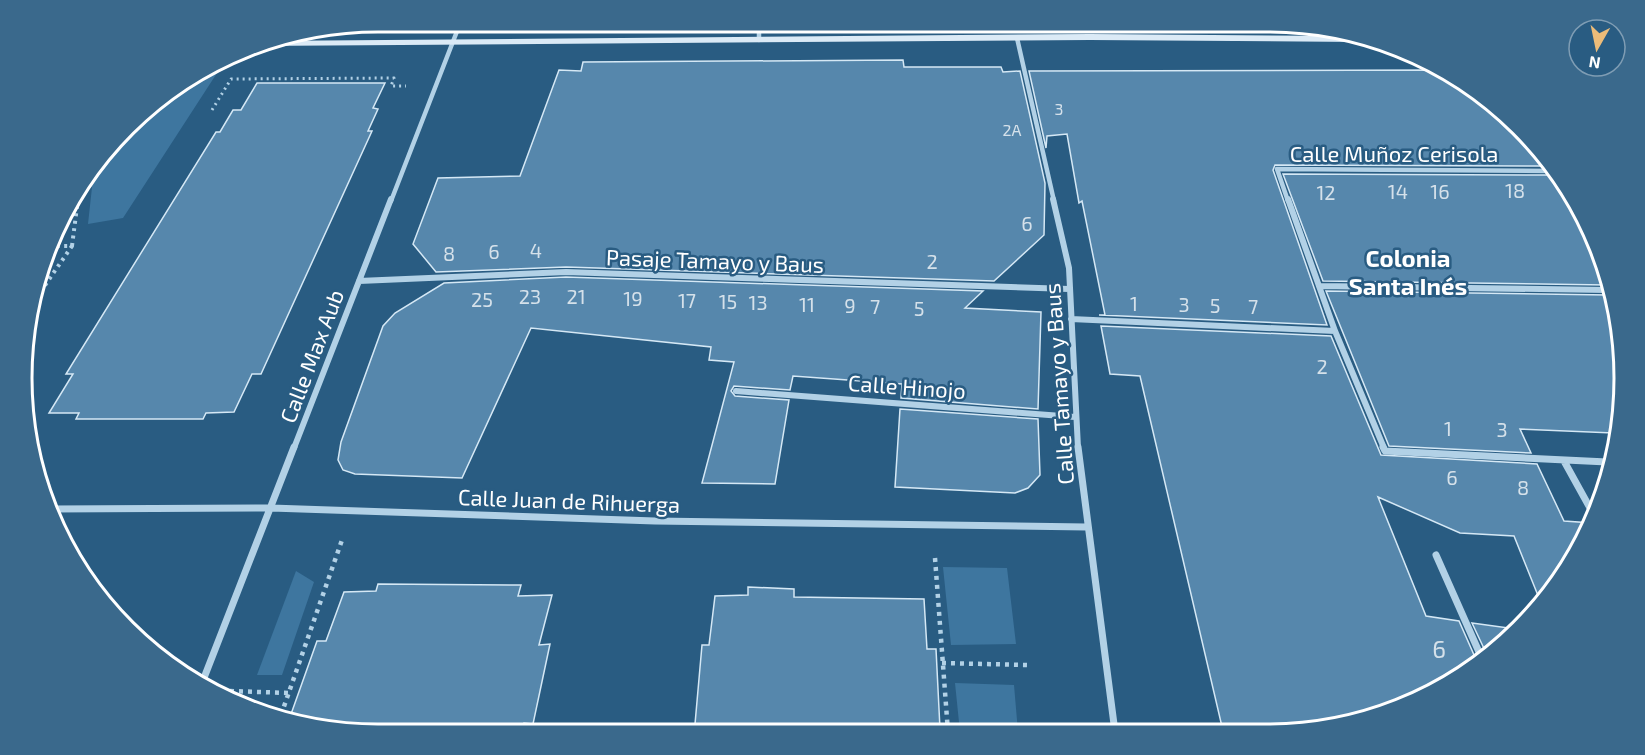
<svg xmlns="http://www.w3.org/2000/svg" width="1645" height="755" viewBox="0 0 1645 755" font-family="'Exo 2',sans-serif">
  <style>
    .green { fill: #3e769f }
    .building { fill: #5687ac; stroke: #d5e8f5; stroke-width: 1.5 }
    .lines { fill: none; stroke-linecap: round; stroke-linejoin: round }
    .path-far2 { stroke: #b2d1e6; stroke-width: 3; stroke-dasharray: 2 4; stroke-linecap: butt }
    .path-far1 { stroke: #b2d1e6; stroke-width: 4; stroke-dasharray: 3 4.5; stroke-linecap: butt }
    .path { stroke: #b2d1e6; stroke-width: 4.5; stroke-dasharray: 4 5; stroke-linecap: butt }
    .street-far2 { stroke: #b2d1e6; stroke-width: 4.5 }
    .street-far1 { stroke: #b2d1e6; stroke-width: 6 }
    .street { stroke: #b2d1e6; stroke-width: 7 }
    .secondary { fill: #dbeaf6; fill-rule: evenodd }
    .labels { text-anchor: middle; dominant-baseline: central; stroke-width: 5; stroke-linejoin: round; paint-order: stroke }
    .far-number-label { font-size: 16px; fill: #d5e1ea }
    .number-label { font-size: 20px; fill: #d5e1ea }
    .street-label { font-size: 22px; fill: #fff; stroke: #295c82 }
    .neighbourhood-label { font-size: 24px; font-weight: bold; fill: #fff; stroke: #295c82 }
    .near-number-label { font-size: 24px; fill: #d5e1ea }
    .rim { fill: none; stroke: #fff; stroke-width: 3 }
  </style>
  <rect width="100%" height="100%" fill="#295c82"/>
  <path class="green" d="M 205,73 L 217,73 L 123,218 L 88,224 L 94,169 L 143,109 Z
    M 943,567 L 1007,568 L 1016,644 L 951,645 Z
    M 296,571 L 314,582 L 282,675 L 257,675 Z
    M 955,683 L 1014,685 L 1018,732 L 960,732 Z"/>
  <path class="building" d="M 903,60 L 904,67 L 1001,67 L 1003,72 L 1020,71 L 1045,183 L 1044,235 L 994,281 L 566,267 L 436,272 L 413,244 L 438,178 L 520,176 L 559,70 L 581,71 L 583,62 Z
    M 1436,70 L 1519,125 L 1547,166 L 1275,165 L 1273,170 L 1327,325 L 1099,315 L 1105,315 L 1082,201 L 1079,203 L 1067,134 L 1047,136 L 1046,148 L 1029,71 Z
    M 257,83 L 385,83 L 373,108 L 378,109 L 368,131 L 372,131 L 261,374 L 252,374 L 234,412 L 206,413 L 203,419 L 76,419 L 79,413 L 49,413 L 73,374 L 66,374 L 216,132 L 220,132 L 233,110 L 241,110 Z
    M 1283,174 L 1552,175 L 1597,241 L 1606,285 L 1323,281 Z
    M 566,277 L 983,291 L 965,308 L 1041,312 L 1038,409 L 901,398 L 902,384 L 834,379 L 793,376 L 790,390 L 734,386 L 731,391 L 735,396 L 789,400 L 775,484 L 702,483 L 734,362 L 709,360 L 711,347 L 531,328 L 462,478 L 355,474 L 343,470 L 338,460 L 341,442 L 383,326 L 395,313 L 444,283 Z
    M 1326,291 L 1608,295 L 1624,377 L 1613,433 L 1520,429 L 1531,453 L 1389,446 Z
    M 1101,326 L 1331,336 L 1381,455 L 1537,464 L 1564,521 L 1592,523 L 1551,594 L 1541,603 L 1514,536 L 1460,533 L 1378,497 L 1426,616 L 1459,621 L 1478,664 L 1404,707 L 1314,731 L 1223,731 L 1140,376 L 1110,374 Z
    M 900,409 L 1038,419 L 1040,475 L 1028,488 L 1015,493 L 895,487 Z
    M 378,584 L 521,585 L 518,596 L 552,595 L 539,645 L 550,644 L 533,724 L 524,723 L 522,734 L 377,734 L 290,717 L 317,641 L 326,641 L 344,592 L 376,591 Z
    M 748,587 L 794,589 L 794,597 L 924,599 L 927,649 L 936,649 L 940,729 L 930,728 L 931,732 L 703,733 L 704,724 L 695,724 L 702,645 L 709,645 L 715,596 L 748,595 Z
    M 1472,623 L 1516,629 L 1488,657 Z"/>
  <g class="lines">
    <path class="path-far2" d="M 212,110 L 231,79 L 394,78 L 391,86 L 406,86
      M 78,201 L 80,185"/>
    <path class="path-far1" d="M 72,246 L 78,199
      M 28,310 L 72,246 L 51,246"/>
    <path class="path" d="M 935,558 L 948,732
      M 942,663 L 1027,665
      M 230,691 L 289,693
      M 281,715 L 342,540"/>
    <path class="street-far2" d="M 759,21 L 759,40
      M 1017,38 L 1054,201
      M 391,201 L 461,21
      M 1288,201 L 1277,169 L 1550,171"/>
    <path class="street-far1" d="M 1053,199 L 1069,268 L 1078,448
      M 1288,199 L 1335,331 L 1384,448
      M 359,281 L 566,272 L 1069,289
      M 1319,286 L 1607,290
      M 1071,319 L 1335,331
      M 736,391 L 1075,417
      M 294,448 L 391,199"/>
    <path class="street" d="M 1078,447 L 1115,732
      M 1383,447 L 1385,451 L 1607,462
      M 1564,461 L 1595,517
      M 51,509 L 271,508 L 655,521 L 1086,527
      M 1436,555 L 1483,661
      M 202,683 L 294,447"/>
    <path class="secondary" d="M 1090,34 L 1345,36 L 1363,40 L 1359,42 L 1090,40 L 253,46 L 260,41 Z"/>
  </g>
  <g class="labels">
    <g class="far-number-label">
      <text x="1059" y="108">3</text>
      <text x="1012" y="129">2A</text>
    </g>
    <g class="number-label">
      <text x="1515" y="190">18</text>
      <text x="1398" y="191">14</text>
      <text x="1440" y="191">16</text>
      <text x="1326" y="192">12</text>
      <text x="1027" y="223">6</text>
      <text x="536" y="250">4</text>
      <text x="494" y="251">6</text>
      <text x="449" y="253">8</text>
      <text x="932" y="261">2</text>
      <text x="530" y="296">23</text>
      <text x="576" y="296">21</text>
      <text x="633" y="298">19</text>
      <text x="482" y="299">25</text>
      <text x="687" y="300">17</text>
      <text x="728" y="301">15</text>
      <text x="758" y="302">13</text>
      <text x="1134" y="303">1</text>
      <text x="807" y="304">11</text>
      <text x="1184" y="304">3</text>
      <text x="850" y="305">9</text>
      <text x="1215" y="305">5</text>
      <text x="875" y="306">7</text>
      <text x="1253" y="306">7</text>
      <text x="919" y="308">5</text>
      <text x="1322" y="366">2</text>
      <text x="1448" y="428">1</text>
      <text x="1502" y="429">3</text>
      <text x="1452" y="477">6</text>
      <text x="1523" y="487">8</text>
    </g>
    <g class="street-label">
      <text x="1394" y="153">Calle Muñoz Cerisola</text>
      <text transform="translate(715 260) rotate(2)">Pasaje Tamayo y Baus</text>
      <text transform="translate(311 356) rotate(-69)">Calle Max Aub</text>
      <text transform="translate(1058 384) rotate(-94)">Calle Tamayo y Baus</text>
      <text transform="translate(907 386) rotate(4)">Calle Hinojo</text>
      <text transform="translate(569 500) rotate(2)">Calle Juan de Rihuerga</text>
    </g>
    <g class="neighbourhood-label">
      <text x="1408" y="257">Colonia<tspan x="1408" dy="28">Santa Inés</tspan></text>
    </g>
    <g class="near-number-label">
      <text x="1439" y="648">6</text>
    </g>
  </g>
  <path d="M0 0H1645V755H0ZM378 32H1268A346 346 0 0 1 1614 378V378A346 346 0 0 1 1268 724H378A346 346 0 0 1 32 378V378A346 346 0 0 1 378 32Z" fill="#3a698c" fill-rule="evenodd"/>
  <path class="rim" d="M378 32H1268A346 346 0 0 1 1614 378V378A346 346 0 0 1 1268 724H378A346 346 0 0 1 32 378V378A346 346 0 0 1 378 32Z"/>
  <g transform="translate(1597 48) rotate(189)"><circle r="28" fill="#295c82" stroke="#7f9db4" stroke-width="1.5"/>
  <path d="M0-4.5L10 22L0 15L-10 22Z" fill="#edbc79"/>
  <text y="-9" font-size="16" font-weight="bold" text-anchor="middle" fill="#ffffff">N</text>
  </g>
</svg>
